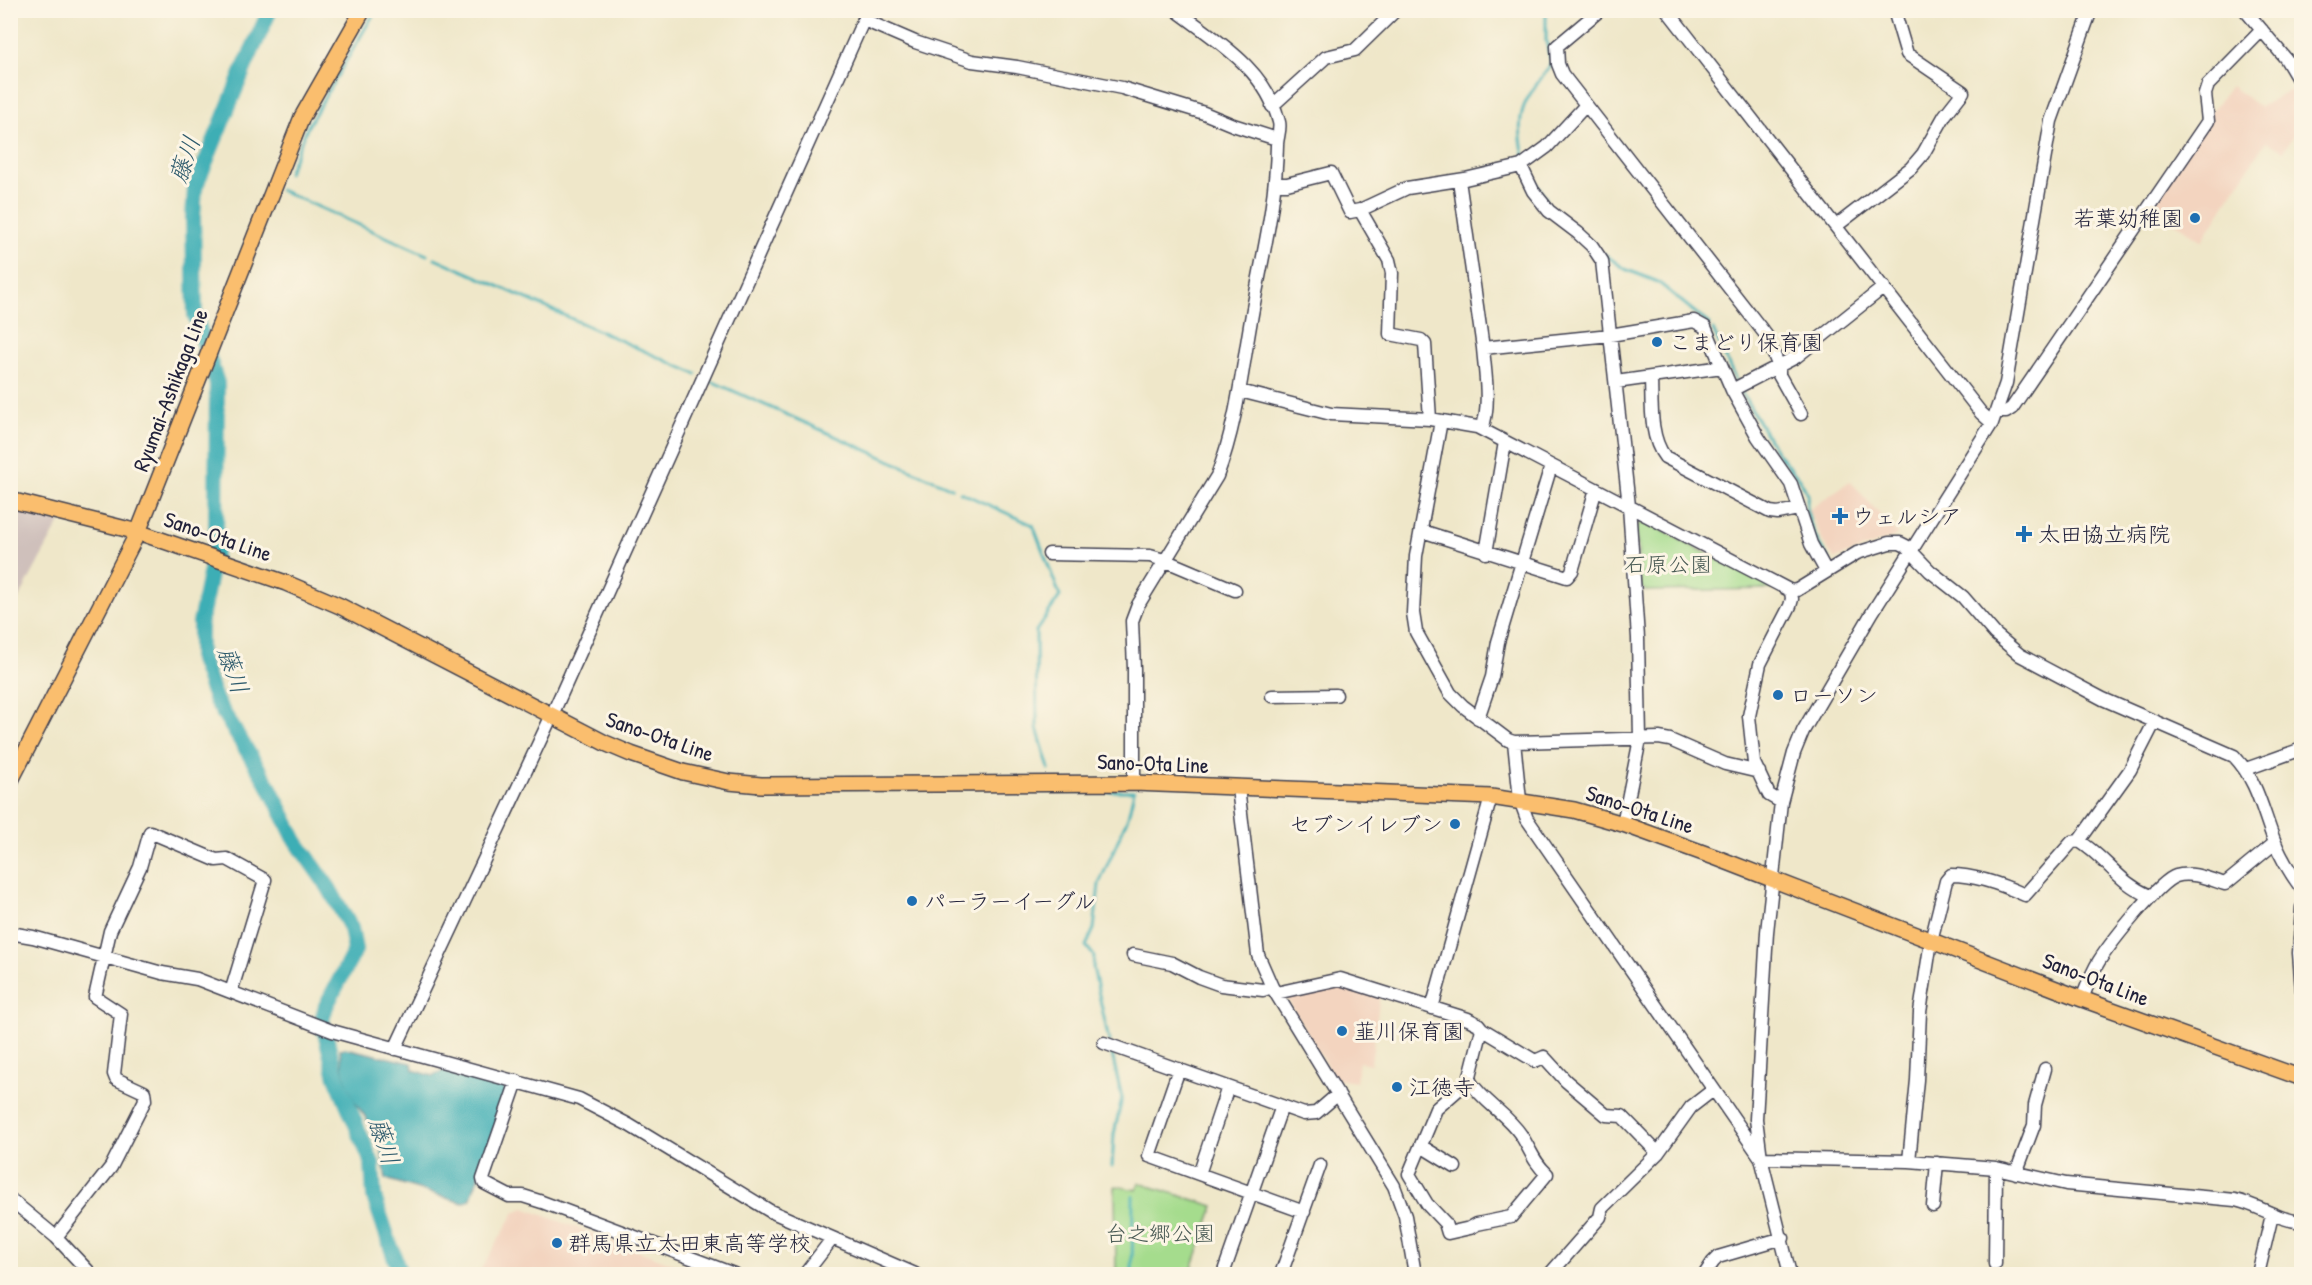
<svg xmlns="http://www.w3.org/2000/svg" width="2312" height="1285" viewBox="0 0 2312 1285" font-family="'Patrick Hand','Klee One',sans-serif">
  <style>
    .built { fill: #f3d4bf }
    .industrial { fill: #cfc0bb }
    .green { fill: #a5dc8d; stroke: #647f64; stroke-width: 1.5 }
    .water { fill: #3daeb5; stroke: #306878; stroke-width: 1.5 }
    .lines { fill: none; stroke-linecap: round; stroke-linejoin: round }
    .stream { stroke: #3daeb5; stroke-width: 3 }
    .river { stroke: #3daeb5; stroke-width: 16 }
    .minor-casing { stroke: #414050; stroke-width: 15 }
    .major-casing { stroke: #414050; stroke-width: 18 }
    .minor { stroke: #fff; stroke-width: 12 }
    .major { stroke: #fabe6e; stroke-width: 15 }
    .poi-dot { fill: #1f6fb2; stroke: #fcf5e5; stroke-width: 2 }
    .labels { text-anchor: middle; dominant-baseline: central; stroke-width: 6; stroke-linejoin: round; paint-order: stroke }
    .poi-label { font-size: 22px; fill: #22223b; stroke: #fcf5e5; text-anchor: start }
    .street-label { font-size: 22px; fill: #22223b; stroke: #fcf5e5 }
    .park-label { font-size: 22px; fill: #495a54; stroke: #fcf5e5 }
    .water-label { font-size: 24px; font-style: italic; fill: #2d5a6c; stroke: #fcf5e5 }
  </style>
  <rect width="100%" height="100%" fill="#fcf5e5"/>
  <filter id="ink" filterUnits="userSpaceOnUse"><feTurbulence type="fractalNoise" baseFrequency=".0167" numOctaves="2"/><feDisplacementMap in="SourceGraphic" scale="12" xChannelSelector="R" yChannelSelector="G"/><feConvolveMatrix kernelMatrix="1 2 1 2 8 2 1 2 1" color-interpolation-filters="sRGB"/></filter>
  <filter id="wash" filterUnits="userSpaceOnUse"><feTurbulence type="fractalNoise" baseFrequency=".008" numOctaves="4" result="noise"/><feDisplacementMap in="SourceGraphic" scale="24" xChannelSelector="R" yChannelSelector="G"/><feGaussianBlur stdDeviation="1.35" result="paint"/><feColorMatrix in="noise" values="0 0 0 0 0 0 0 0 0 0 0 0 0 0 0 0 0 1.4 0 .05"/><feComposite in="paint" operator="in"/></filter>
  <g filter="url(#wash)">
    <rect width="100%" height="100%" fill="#efe7c9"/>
    <path class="built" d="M 2231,86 L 2260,107 L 2291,90 L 2298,103 L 2299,128 L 2283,151 L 2266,141 L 2202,241 L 2153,208 L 2210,113 Z
      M 1850,481 L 1898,535 L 1835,559 L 1823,542 L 1809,510 Z
      M 1331,983 L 1380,994 L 1371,1064 L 1359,1062 L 1356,1082 L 1335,1079 L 1286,997 L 1287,994 Z
      M 524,1208 L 700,1274 L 478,1274 L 515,1212 Z"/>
    <path class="industrial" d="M 11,507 L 61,520 L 11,613 Z"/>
    <path class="green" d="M 1644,521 L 1775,589 L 1646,591 L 1641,587 L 1636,526 Z
      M 1139,1183 L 1214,1206 L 1190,1274 L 1116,1274 L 1115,1186 L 1137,1190 Z"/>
    <path class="water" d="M 345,1048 L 412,1063 L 413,1070 L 433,1076 L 444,1070 L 504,1087 L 508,1095 L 470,1200 L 463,1203 L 386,1179 L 381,1148 L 366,1118 L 354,1101 L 343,1074 L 340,1049 Z"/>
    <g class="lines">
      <path class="stream" d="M 1524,156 C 1514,111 1524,102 1549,67 L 1551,61 L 1546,41 L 1546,10
        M 288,173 L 308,126 L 376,10
        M 1533,178 L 1546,198
        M 280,190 L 427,255
        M 1604,254 L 1625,269 L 1658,282 L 1709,324
        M 435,258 L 696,374
        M 1713,330 L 1737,383
        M 711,381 L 952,488
        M 1740,390 L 1776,451 L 1800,480 L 1808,495 C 1802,516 1817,542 1829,560
        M 960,492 L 1033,525 L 1060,596 L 1036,631 L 1037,728 L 1049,769
        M 1065,791 L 1134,791 L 1128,817 L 1099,884 L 1094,929 L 1086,946 L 1094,956 L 1093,967 L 1109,1041
        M 327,1046 L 333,1048
        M 1111,1050 L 1122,1098 L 1114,1134 L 1112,1166
        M 340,1087 L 350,1085
        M 1132,1272 L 1133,1196"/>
      <path class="river" d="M 270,10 L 245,66 L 195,188 L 193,217 L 195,315 L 217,383 L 216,545 L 200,623 L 200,657 L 216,701 L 269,786 L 296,841 L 329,888 L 351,928 L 355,950 L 326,1006 L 322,1020 L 336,1077 L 372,1163 L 374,1197 L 400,1274"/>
    </g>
  </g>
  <g filter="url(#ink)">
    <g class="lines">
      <g class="minor-casing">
        <path id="minor" d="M 1600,10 L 1557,46 L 1558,64 L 1562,74 L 1766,335 L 1779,367 L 1779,375 L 1801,414
          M 1667,10 L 1981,413 L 1992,423
          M 2245,10 L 2286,59 L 2302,86
          M 864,20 L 915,42 L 972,61 L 1017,67 L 1122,88 L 1204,113 L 1233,125 L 1277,139
          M 1272,106 L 1326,57 L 1355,50 L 1396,10
          M 1521,166 L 1533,191 L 1549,211 L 1578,233 L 1592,246 L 1602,261 L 1629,506 L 1638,638 L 1640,739 L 1623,824
          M 1459,180 L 1483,348
          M 1276,184 L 1287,184 L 1331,173 L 1350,212 L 1360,210 L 1407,188 L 1465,179 L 1521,166 L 1547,147 L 1586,105
          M 1360,210 L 1389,260 L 1392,273 L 1390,334 L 1421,340 L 1425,344 L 1430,419
          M 1836,226 L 1911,168 L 1923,154 L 1945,115 L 1963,92 L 1907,54 L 1894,10
          M 1651,377 C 1652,402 1649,437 1665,457 L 1770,512 L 1778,513 L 1798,509
          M 1616,382 L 1722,367
          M 1732,390 L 1796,357 L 1884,287
          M 1240,391 L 1331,414 L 1430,419 L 1477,427 L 1791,591 L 1797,590 L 1857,553 L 1889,543 L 1900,543 L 1906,546 L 1930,571 L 1963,597 L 1995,634 L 2020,655 L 2103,699 L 2234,756 C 2257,780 2262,809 2274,840 C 2280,856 2291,874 2302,889
          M 1998,412 L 2006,412 L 2012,408 L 2208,121 L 2205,94 L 2208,85 L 2262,30
          M 1441,421 L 1416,556 L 1413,613 L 1416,632 L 1450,693 L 1463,706 L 1508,740 L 1514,742 L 1659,738 L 1670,740 L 1725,764 L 1759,772
          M 1482,429 C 1491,405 1485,373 1483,348 L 1610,335 L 1694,321 L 1705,327 L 1732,390 L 1758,437 L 1791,484 L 1811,544 L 1826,571
          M 1422,531 L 1567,577 L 1572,571 L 1596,489
          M 1486,553 L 1505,442
          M 1049,554 L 1150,556 L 1164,560 L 1235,590
          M 1272,696 L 1336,695
          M 1478,718 L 1492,677 L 1498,642 L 1551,466
          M 1514,742 L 1520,800 L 1527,819 L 1761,1158 L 1909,1161 L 1996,1168 L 2066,1184 L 2235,1200 C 2259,1205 2277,1220 2302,1222
          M 2246,769 L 2302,749
          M 1134,783 L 1134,669 L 1132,621 L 1138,605 L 1217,476 C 1239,419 1243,358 1255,298 C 1265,245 1276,199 1277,145 C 1277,138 1281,129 1279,122 C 1266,69 1217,41 1176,10
          M 1238,788 L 1258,955 L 1272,987 L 1394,1186 L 1405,1216 L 1415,1274
          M 1781,802 L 1769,795 L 1754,763 L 1749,716 L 1760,664 L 1790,606 L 1792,599 L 1791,591
          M 2079,841 C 2108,859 2117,882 2150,896
          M 2302,908 L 2299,953 L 2302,991
          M 10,933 L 33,937 L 162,973 L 197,979 L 332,1031 L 579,1099 L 629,1125 L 770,1211 L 915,1274
          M 1133,955 L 1172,963 L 1199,977 L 1221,985 L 1263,990 L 1272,987
          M 1276,993 L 1340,979 L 1468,1019 L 1478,1024 L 1482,1029 L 1469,1080 L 1436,1109 L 1409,1174 L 1427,1204 L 1445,1223 L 1448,1233 L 1470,1228 L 1477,1224 L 1511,1217 L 1547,1174 C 1534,1163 1530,1149 1521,1135 C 1507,1114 1483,1102 1469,1080
          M 2082,999 C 2087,986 2092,972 2099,961 C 2110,944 2159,881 2176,876 C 2192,871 2209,879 2225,884 L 2275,843
          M 1432,1008 L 1491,797
          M 1482,1029 L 1535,1061 L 1544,1057 L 1566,1081 L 1606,1115 L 1622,1116 L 1658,1153
          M 1104,1043 L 1304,1114 L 1316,1113 L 1338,1094
          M 395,1049 L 552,715 L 868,10
          M 1179,1069 L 1149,1156 L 1304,1212
          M 517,1081 L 483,1179 L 484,1183 L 509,1196 L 523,1196 L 542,1202 L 734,1274
          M 1421,1146 L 1455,1167
          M 1909,1161 L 1917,1080 L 1920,1012 L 1931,941 L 1946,881 L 1951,875 C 1975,875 2003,885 2025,895 L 2072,842 L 2079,841 L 2130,770 L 2155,721
          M 2016,1173 L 2034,1125 L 2035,1105 L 2045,1069
          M 1199,1174 L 1228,1087
          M 10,1199 L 56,1237 L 91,1274
          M 1933,1206 L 1937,1163
          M 56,1237 L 111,1167 L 145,1100 L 144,1092 L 116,1079 L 114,1074 L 121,1014 L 95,997 L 110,931 L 140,867 L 150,832 L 216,860 L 227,859 L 265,880 L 231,992
          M 1995,1264 L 1996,1168
          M 805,1274 L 832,1239
          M 1223,1274 L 1282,1106
          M 1281,1274 L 1320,1165
          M 1550,1274 L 1600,1217 L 1602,1208 L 1658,1153 L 1691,1107 L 1713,1090
          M 1705,1274 L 1713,1262 L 1718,1257 L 1783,1238
          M 1790,1274 L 1761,1158 L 1756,1119 L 1767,932 L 1781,802 L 1794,753 L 1803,731 L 1872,613 L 1992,423 L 2006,383 L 2051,121 L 2091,10
          M 2258,1274 L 2272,1215"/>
      </g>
      <g class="major-casing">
        <path id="major" d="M 10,500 L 138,532 L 286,583 L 340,606 L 605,743 L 631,754 L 683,772 L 729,782 L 761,785 L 1134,783 L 1491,797 L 1574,810 L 1623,824 L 1717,858 L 2082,999 L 2302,1078
          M 10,782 L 138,532 L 302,117 L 363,10"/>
      </g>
      <use href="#minor" class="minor"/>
      <use href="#major" class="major"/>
    </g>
  </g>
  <g class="poi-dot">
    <circle cx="2195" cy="218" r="6"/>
    <circle cx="1657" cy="342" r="6"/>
    <path d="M1837 507h6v6h6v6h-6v6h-6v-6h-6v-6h6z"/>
    <path d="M2021 525h6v6h6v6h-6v6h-6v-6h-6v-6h6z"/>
    <circle cx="1778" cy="695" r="6"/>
    <circle cx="1455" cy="824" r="6"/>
    <circle cx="912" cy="901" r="6"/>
    <circle cx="1342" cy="1031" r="6"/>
    <circle cx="1397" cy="1087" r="6"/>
    <circle cx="557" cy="1243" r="6"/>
  </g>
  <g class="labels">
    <g class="poi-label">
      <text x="2183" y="218" text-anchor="end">若葉幼稚園</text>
      <text x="1669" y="342">こまどり保育園</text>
      <text x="1852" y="516">ウェルシア</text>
      <text x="2038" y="534">太田協立病院</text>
      <text x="1790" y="695">ローソン</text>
      <text x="1443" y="824" text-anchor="end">セブンイレブン</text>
      <text x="924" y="901">パーラーイーグル</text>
      <text x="1354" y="1031">韮川保育園</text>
      <text x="1409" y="1087">江徳寺</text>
      <text x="569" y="1243">群馬県立太田東高等学校</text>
    </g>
    <g class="street-label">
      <text transform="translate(170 390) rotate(-69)">Ryumai-Ashikaga Line</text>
      <text transform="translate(218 536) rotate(19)">Sano-Ota Line</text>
      <text transform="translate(660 736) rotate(19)">Sano-Ota Line</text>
      <text transform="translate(1153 763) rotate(2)">Sano-Ota Line</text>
      <text transform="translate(1640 809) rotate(18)">Sano-Ota Line</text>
      <text transform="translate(2096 979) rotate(21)">Sano-Ota Line</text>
    </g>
    <g class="park-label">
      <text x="1668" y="564">石原公園</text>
      <text x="1160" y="1233">台之郷公園</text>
    </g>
    <g class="water-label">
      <text transform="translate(184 159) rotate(-71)">藤川</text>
      <text transform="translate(234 670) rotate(71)">藤川</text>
      <text transform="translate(385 1141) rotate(72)">藤川</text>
    </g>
  </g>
  <rect width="2312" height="1285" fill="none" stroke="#fcf5e5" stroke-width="36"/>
</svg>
